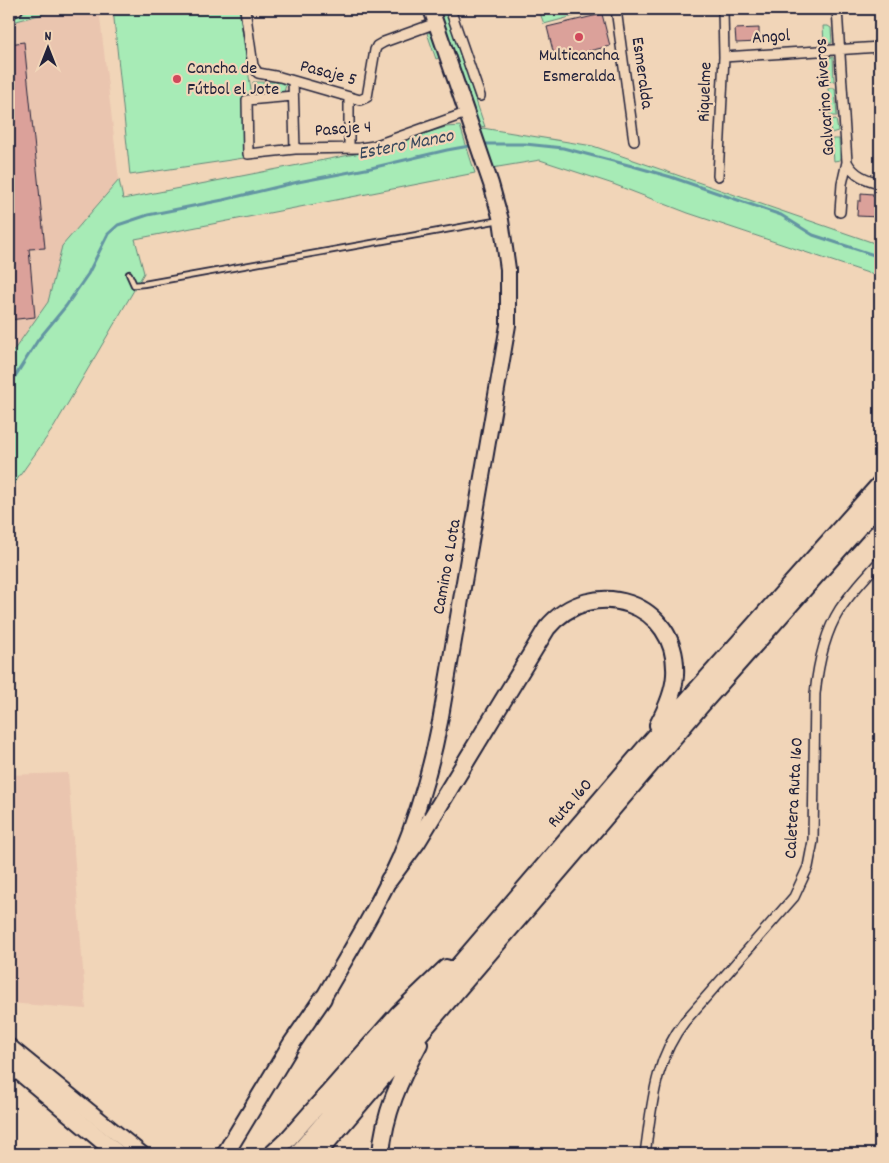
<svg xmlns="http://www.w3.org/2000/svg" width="889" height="1163" viewBox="0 0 889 1163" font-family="Dekko,sans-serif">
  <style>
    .built { fill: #eac5af }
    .green { fill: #a7ebb6; stroke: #648678 }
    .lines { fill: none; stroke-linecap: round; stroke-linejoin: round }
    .stream { stroke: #6395a2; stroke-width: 3 }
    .building { fill: #dba19a; stroke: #22223b }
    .lane-casing { stroke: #22223b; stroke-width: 8 }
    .street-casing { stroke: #22223b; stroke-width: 12 }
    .secondary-casing { stroke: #22223b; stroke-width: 16 }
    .primary-casing { stroke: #22223b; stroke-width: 18 }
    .highway-casing { stroke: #22223b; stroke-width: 20 }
    .lane { stroke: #f1d5b8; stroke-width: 4.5 }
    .street { stroke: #f1d5b8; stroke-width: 9 }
    .secondary { stroke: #f1d5b8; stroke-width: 12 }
    .primary { stroke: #f1d5b8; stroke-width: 14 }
    .highway { stroke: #f1d5b8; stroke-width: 16 }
    .poi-dot { fill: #d1495b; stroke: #f1d5b8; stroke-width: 2 }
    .labels { text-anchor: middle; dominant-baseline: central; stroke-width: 4.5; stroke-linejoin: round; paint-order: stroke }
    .street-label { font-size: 18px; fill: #22223b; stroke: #f1d5b8 }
    .poi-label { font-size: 18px; fill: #22223b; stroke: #f1d5b8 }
    .water-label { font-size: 19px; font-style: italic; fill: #38485d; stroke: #f1d5b8 }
  </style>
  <rect width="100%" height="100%" fill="#f1d5b8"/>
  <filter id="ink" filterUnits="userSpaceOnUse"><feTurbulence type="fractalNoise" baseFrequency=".02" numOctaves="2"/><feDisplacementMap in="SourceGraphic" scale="10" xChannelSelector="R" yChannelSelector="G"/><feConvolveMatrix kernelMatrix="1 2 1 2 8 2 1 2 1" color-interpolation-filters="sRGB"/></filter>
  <g filter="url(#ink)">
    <path class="built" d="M 60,9 L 99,9 L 119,180 L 62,246 L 48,302 L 9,357 L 9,23 Z
      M 68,773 L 86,1009 L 9,1003 L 9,775 Z"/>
    <path class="green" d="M 34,9 L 61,9 L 9,23 L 9,15 Z
      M 113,9 L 239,9 L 252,97 L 245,98 L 244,158 L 130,175 Z
      M 436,9 L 445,9 L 485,127 L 476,125 Z
      M 543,9 L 600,9 L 544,24 L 540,13 Z
      M 823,26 L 828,26 L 831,28 L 832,43 L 824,43 Z
      M 432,32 L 441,57 L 436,59 L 427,33 Z
      M 833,57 L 834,81 L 827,82 L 825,58 Z
      M 253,82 L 283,82 L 286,85 L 284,92 L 254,94 Z
      M 828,88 L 835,88 L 837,116 L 830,116 Z
      M 836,119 L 838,131 L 831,133 L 829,120 Z
      M 460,126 L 475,173 L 135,239 L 144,273 L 54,427 L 9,491 L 9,357 L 48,302 L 62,246 L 119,180 L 123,199 L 360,153 L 446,127 Z
      M 476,127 L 593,146 L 880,245 L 880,277 L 688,213 L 613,184 L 540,160 L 492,168 Z
      M 832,139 L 839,139 L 840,160 L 834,161 Z"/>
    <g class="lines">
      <path class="stream" d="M 481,144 L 525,144 L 563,148 L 636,167 L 671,177 L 781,215 L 813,235 L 880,257
        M 9,386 L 38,340 L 66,306 L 88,274 L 108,234 L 118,225 L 148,215 L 223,200 L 298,182 L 371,168 L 447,150 L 475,145"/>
    </g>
    <path class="building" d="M 602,14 L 610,46 L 555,59 L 547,27 Z
      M 759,28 L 759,42 L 736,43 L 735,29 Z
      M 24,42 L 45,248 L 29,249 L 35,317 L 9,320 L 9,44 Z
      M 861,193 L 873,194 L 873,196 L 880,196 L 880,217 L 857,216 L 858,201 L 861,201 Z"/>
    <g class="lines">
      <g class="lane-casing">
        <path id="lane" d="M 129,274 L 134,285 L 144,284 L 500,220"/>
      </g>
      <g class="street-casing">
        <path id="street" d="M 245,9 L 253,66 L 258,73 L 280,77 L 360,100 L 367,97 L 375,50 L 377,46 L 384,42 L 436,23
          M 450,9 L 480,96
          M 616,9 L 634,141
          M 837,9 L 847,162 L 842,184 L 840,212
          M 724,57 L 880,47
          M 293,81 L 295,149
          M 293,96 L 247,100 L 248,154 L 295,149 L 360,148 L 374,146 L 466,113
          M 349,98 L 349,147
          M 847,162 C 854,175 866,180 880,183
          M 718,176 L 724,57 L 723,9
          M 645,1154 C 652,1106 654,1060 685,1021 L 794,897 L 808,867 L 813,841 L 815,694 C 818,665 824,634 840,609 C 852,591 867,576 880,561"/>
      </g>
      <g class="secondary-casing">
        <path id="secondary" d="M 9,11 L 16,9"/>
      </g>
      <g class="primary-casing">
        <path id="primary" d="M 323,998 C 350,951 378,906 400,857 C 418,813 431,768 440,722 L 508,325 L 508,269 L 501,220 L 491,184 L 431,9
          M 9,1046 L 142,1154"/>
      </g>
      <g class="highway-casing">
        <path id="highway" d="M 389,880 L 417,842 L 547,628 C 592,574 679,602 675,675 C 674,693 666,710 658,725
          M 9,1063 L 118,1154
          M 225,1154 L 292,1043 L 323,998
          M 272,1154 L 288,1139 L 398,1014 L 446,968
          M 297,1154 L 645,748 L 880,484
          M 317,1154 L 703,703 L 880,503
          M 381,1154 C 384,1114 400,1079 419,1044"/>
      </g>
      <use href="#lane" class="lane"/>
      <use href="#street" class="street"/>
      <use href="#secondary" class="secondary"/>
      <use href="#primary" class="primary"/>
      <use href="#highway" class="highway"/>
    </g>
  </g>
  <g class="poi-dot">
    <circle cx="579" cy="37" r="5"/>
    <circle cx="177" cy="79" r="5"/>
  </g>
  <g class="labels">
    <g class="street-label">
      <text transform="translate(771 38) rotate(-4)">Angol</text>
      <text transform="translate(641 73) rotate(82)">Esmeralda</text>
      <text transform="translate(328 74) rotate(15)">Pasaje 5</text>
      <text transform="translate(706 92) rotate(-88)">Riquelme</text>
      <text transform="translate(826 97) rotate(-94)">Galvarino Riveros</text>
      <text transform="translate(343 130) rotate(-4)">Pasaje 4</text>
      <text transform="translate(448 567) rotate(-80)">Camino a Lota</text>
      <text transform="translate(795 798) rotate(-87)">Caletera Ruta 160</text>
      <text transform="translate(571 804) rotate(-49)">Ruta 160</text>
    </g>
    <g class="poi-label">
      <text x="579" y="56">Multicancha<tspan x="579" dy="21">Esmeralda</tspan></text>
      <text x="187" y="69" text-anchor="start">Cancha de<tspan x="187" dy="21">Fútbol el Jote</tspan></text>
    </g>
    <g class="water-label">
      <text transform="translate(406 146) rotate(-11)">Estero Manco</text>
    </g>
  </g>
  <rect width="889" height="1163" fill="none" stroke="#f1d5b8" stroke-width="30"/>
  <rect x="15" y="15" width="859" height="1133" fill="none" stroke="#22223b" stroke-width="2" filter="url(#ink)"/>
  <g transform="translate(48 48)" stroke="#f1d5b8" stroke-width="4" paint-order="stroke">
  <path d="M0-4L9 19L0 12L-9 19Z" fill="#22223b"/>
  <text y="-8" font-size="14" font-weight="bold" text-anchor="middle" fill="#22223b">N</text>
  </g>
</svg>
